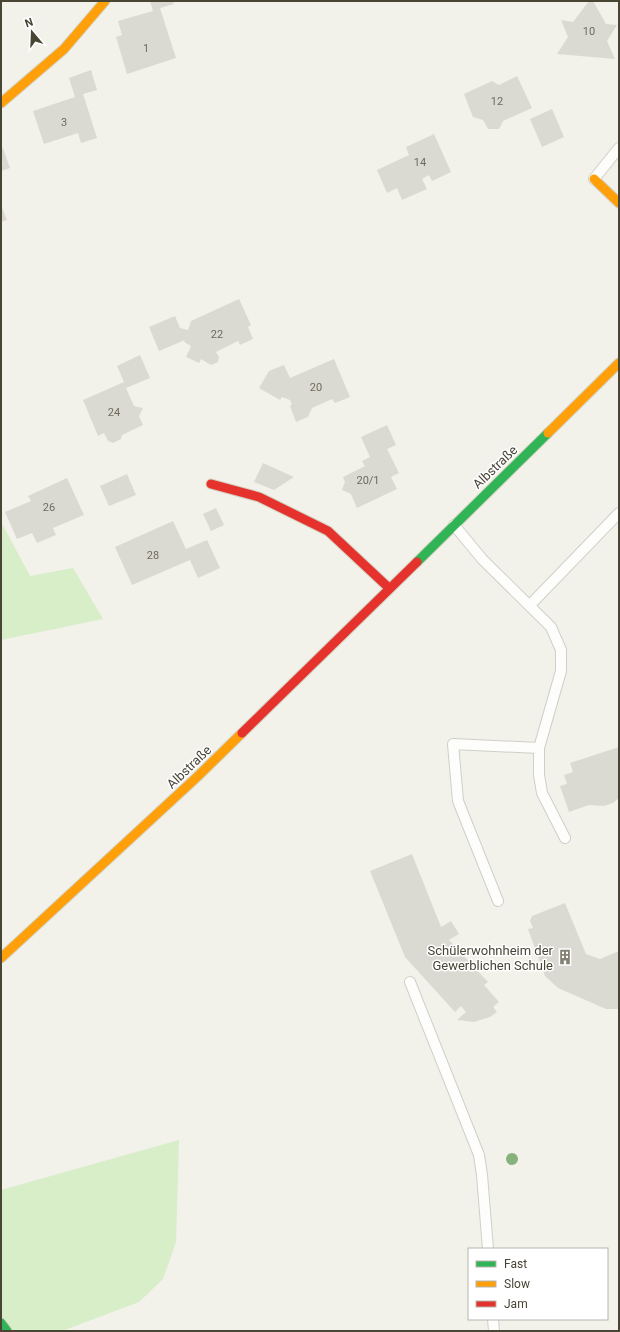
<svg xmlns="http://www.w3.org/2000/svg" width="620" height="1332" viewBox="0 0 620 1332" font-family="Roboto,sans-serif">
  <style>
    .green { fill: #d7eec8 }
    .building { fill: #dbdad2 }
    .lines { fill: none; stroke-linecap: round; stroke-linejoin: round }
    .lane-casing { stroke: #d0cfc7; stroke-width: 12 }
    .fast-casing { stroke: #d2d1c0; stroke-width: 11 }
    .slow-casing { stroke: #d2d1c0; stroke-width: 11 }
    .jam-casing { stroke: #d2d1c0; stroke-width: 11 }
    .lane { stroke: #fdfdfc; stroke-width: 10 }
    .fast { stroke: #30b455; stroke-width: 9 }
    .slow { stroke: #ff9f0a; stroke-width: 9 }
    .jam { stroke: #e5322d; stroke-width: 9 }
    .tree { fill: #88b27d }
    .labels { text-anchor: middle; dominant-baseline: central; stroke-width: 3; stroke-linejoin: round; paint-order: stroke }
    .number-label { font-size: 11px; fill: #6e6b5d }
    .street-label { font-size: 13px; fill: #484535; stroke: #fff }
    .poi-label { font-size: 13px; fill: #484535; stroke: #fff; text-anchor: end }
  </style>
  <rect width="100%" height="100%" fill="#f2f1ea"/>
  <path class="green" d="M 1,522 L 30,576 L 73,568 L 103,619 L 1,640 Z
    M 179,1140 L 176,1242 L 163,1279 L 139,1302 L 62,1331 L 1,1331 L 1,1190 Z"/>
  <path class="building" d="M 150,1 L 173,1 L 174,4 L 160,8 L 176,58 L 127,74 L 116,37 L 122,35 L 118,21 L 153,11 Z
    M 589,1 L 593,1 L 606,24 L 617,25 L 607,41 L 615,59 L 557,54 L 568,37 L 561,20 L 573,22 Z
    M 91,70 L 97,90 L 83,94 L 97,138 L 81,143 L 78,133 L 44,144 L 33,111 L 75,97 L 69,78 Z
    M 517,76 L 532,108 L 503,121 L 499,129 L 488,129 L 483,120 L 473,117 L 464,94 L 492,81 L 499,85 Z
    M 552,109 L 564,137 L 542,147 L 530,119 Z
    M 434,134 L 451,172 L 432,181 L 429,175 L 422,179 L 427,189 L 402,200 L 397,188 L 387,193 L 377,170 L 409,155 L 406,147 Z
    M 3,148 L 10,168 L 1,171 L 1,149 Z
    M 1,205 L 7,220 L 1,222 Z
    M 239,299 L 251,325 L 248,327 L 253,339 L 240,345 L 238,341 L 216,352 L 219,357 L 218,362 L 211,365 L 201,359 L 199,363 L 186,357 L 191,346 L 184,342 L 185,340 L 159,351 L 149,327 L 175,316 L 180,328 L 188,330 L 191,321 Z
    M 140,355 L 150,378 L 126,388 L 134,406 L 143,408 L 139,416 L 143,425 L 122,435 L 121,439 L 113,443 L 108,441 L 104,433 L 98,436 L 83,400 L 124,382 L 117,366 Z
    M 334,359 L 350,397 L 335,403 L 332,399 L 312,408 L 308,417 L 296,422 L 290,406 L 292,404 L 290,400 L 282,397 L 280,400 L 259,388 L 269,371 L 284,365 L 290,378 Z
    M 387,425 L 396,445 L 387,449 L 399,473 L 391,477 L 397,489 L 357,508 L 351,494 L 342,490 L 345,482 L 343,477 L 365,466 L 362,461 L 370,457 L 361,437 Z
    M 263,463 L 294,477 L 274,490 L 254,482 Z
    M 127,474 L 136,495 L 109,506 L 100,486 Z
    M 67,478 L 84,515 L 53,528 L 56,535 L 37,543 L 32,533 L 17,539 L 5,512 L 31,501 L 28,496 Z
    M 216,508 L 224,525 L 211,531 L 203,514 Z
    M 173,521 L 186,549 L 207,540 L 220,568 L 198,578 L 190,560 L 132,585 L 115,547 Z
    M 619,747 L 619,798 L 613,803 L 604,806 L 589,805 L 569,812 L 560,786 L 567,784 L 564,775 L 573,772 L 570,763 Z
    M 412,854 L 441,927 L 451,921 L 459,934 L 449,940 L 488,982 L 484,985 L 499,1002 L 493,1007 L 497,1012 L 490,1017 L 474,1022 L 457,1020 L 466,1012 L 461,1006 L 455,1012 L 405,957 L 370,871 Z
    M 565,903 L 586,954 L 600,959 L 619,951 L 619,1009 L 606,1009 L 558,988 L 545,976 L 528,929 L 533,928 L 530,921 L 532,916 Z"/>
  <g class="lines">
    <g class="lane-casing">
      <path id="lane" d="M 594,179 L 619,148
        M 454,525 L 483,560 L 551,627 L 561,650 L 561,671 L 539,748 L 453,744 L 458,801 L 498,901
        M 530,605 L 619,513
        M 539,748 L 539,775 L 542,793 L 565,838
        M 410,982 L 479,1155 L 482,1175 L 488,1249
        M 493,1319 L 494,1331"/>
    </g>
    <g class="fast-casing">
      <path id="fast" d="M 417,562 L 548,433
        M 1,1323 L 7,1331"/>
    </g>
    <g class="slow-casing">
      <path id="slow" d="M 1,103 L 64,49 L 105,1
        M 594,179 L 619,203
        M 548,433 L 619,363
        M 1,958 L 197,777 L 242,733"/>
    </g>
    <g class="jam-casing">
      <path id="jam" d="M 211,484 L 259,497 L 328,531 L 389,588
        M 242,733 L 417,562"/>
    </g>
    <use href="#lane" class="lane"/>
    <use href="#fast" class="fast"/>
    <use href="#slow" class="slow"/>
    <use href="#jam" class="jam"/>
  </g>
  <circle class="tree" cx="512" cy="1159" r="6"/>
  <defs>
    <g id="building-bare" transform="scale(1.2)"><path d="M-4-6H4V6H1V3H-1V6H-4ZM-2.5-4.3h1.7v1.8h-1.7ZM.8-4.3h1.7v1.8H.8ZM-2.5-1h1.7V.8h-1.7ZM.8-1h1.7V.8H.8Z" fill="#848174" stroke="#fff" stroke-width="2.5" paint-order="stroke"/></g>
  </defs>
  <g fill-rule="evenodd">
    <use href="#building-bare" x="565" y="957"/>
  </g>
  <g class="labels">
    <g class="number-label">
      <text x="589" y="31">10</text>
      <text x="146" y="48">1</text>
      <text x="497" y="101">12</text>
      <text x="64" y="122">3</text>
      <text x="420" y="162">14</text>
      <text x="217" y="334">22</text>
      <text x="316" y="387">20</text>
      <text x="114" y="412">24</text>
      <text x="368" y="480">20/1</text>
      <text x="49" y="507">26</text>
      <text x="153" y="555">28</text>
    </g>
    <g class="street-label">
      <text transform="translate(495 467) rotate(-44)">Albstraße</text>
      <text transform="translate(189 767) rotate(-44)">Albstraße</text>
    </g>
    <g class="poi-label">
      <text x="553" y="950">Schülerwohnheim der<tspan x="553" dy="15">Gewerblichen Schule</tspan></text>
    </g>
  </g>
  <rect width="620" height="1332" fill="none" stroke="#484535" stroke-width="4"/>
  <rect x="468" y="1248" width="140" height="72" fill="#ffffff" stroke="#b6b5ae"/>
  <rect x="476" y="1261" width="20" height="6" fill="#30b455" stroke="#b6b5ae"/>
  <text x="504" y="1268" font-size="12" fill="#484535">Fast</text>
  <rect x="476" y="1281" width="20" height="6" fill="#ff9f0a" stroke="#b6b5ae"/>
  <text x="504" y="1288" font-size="12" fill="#484535">Slow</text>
  <rect x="476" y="1301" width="20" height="6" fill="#e5322d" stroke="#b6b5ae"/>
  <text x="504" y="1308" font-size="12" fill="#484535">Jam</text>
  <g transform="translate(32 32) rotate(341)" stroke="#ffffff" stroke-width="3" paint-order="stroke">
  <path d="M0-3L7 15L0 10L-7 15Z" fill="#484535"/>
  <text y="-6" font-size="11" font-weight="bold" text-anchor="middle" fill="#484535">N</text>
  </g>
</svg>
